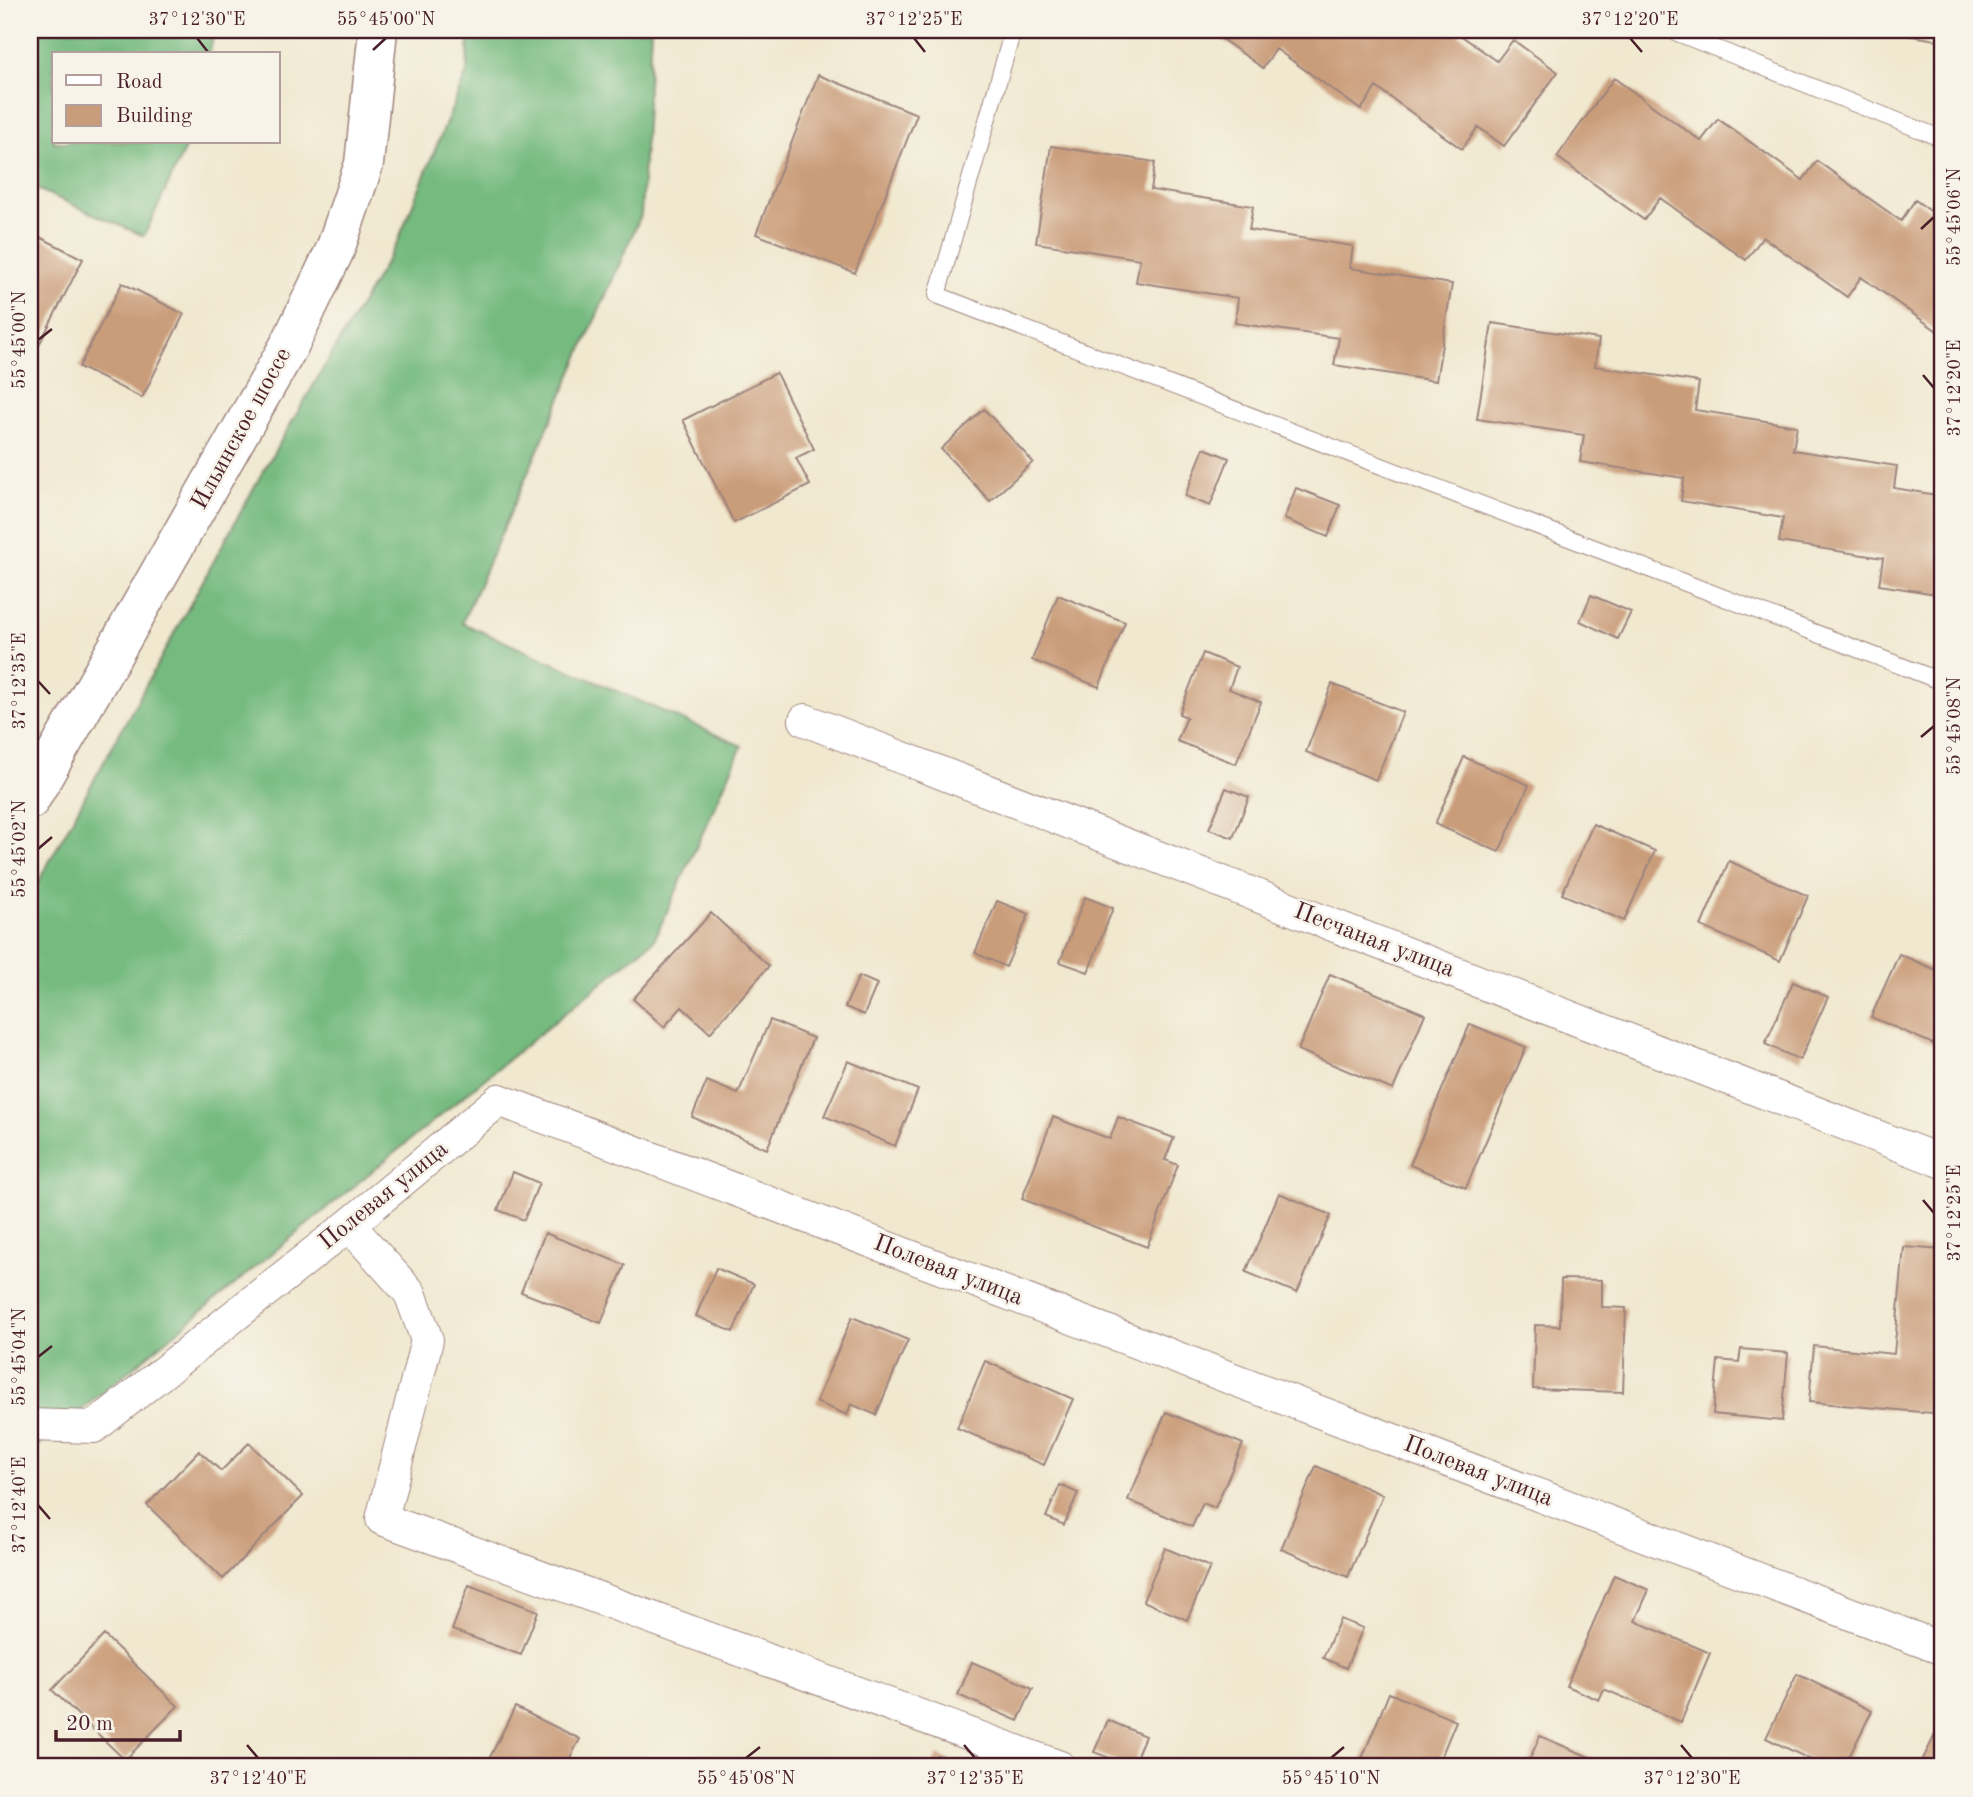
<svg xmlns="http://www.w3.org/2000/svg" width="1973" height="1797" viewBox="0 0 1973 1797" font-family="'Old Standard TT',serif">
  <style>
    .forest { fill: #74ba7f; stroke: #5f6c55; stroke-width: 2 }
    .building { fill: #ca9d7a }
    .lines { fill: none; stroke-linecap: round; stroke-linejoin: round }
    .service-casing { stroke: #9d847d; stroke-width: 18 }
    .minor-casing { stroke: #9d847d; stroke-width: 34 }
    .secondary-casing { stroke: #9d847d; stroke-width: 41 }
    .service { stroke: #fff; stroke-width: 16 }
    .minor { stroke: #fff; stroke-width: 32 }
    .secondary { stroke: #fff; stroke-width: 38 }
    .ticks { fill: none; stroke: #4a1f2b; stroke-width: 2.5 }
    .labels { text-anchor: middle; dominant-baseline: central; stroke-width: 5; stroke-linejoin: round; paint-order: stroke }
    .street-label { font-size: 24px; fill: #4a1f2b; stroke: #f7f3e8 }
    .neatline { fill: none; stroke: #4a1f2b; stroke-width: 2.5 }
    .ticks-label { font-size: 18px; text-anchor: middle; fill: #4a1f2b }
  </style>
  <rect width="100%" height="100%" fill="#f7f3e8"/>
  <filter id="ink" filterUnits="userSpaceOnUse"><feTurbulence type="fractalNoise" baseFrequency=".0143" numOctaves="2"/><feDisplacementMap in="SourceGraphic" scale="14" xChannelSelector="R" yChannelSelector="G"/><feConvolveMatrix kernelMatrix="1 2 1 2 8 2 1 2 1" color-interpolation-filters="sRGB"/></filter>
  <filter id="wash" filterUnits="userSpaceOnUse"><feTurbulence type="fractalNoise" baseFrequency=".00686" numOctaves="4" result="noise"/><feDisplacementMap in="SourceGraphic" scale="28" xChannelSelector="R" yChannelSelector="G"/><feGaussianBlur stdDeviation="1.57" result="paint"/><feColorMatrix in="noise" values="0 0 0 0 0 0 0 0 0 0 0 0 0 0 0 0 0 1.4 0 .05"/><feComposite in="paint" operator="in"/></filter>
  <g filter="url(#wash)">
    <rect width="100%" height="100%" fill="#f0e8cf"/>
    <path class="forest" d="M 30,30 L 215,30 L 209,54 L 54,54 L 54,142 L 188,142 L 144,236 L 30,186 Z
      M 469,30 L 651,30 L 641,215 L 462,623 L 742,746 L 654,940 L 30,1452 L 30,897 L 262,473 L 397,243 L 467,72 Z"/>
    <g id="blocks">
      <path class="building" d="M 1209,30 L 1453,30 L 1497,61 L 1513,40 L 1558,72 L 1504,146 L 1478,127 L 1462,149 L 1376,87 L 1361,110 L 1276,49 L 1263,68 Z
        M 1881,30 L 1943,30 L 1943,41 L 1881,31 Z
        M 818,75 L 917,114 L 855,273 L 756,234 Z
        M 1614,78 L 1701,141 L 1718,119 L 1803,180 L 1817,161 L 1901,221 L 1915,200 L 1943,220 L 1943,335 L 1861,277 L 1847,297 L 1763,237 L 1746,260 L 1660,198 L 1644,220 L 1557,157 Z
        M 1051,146 L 1155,162 L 1151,190 L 1253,206 L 1249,230 L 1353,246 L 1350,268 L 1452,284 L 1436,381 L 1334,365 L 1339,338 L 1235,323 L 1238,298 L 1136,282 L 1140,259 L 1036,243 Z
        M 30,232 L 83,259 L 39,345 L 30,340 Z
        M 122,283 L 184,314 L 142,398 L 79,367 Z
        M 1492,323 L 1599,339 L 1595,366 L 1699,382 L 1695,410 L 1797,426 L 1793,450 L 1897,466 L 1894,488 L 1943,496 L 1943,595 L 1879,585 L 1883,558 L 1779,542 L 1783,518 L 1681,501 L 1684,478 L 1580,462 L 1584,435 L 1477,419 Z
        M 776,373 L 814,449 L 796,458 L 810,485 L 734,523 L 683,420 Z
        M 984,409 L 1033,462 L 990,501 L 941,449 Z
        M 1204,448 L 1229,458 L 1210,506 L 1185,496 Z
        M 1296,488 L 1340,505 L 1328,537 L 1284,519 Z
        M 1058,595 L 1125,622 L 1099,687 L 1032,660 Z
        M 1591,595 L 1631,612 L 1618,639 L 1580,621 Z
        M 1203,653 L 1237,667 L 1229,689 L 1261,702 L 1236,764 L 1177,741 L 1187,717 L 1179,714 Z
        M 1332,684 L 1403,712 L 1376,780 L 1306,752 Z
        M 1464,757 L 1529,785 L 1499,852 L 1435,824 Z
        M 1226,788 L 1249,797 L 1233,838 L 1209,829 Z
        M 1593,824 L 1655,851 L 1624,921 L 1562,894 Z
        M 1729,861 L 1808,896 L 1780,961 L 1701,926 Z
        M 1085,897 L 1113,908 L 1088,972 L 1060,962 Z
        M 997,901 L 1029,914 L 1006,967 L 975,953 Z
        M 711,913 L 769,966 L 710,1033 L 682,1007 L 664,1027 L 633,999 Z
        M 1899,954 L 1943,973 L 1943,1040 L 1940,1047 L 1871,1017 Z
        M 1330,974 L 1425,1014 L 1393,1090 L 1298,1050 Z
        M 859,976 L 877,984 L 864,1015 L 845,1007 Z
        M 1793,982 L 1828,997 L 1800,1060 L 1765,1044 Z
        M 770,1020 L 813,1038 L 767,1149 L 692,1117 L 707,1081 L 738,1094 Z
        M 1470,1024 L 1526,1047 L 1466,1188 L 1410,1165 Z
        M 848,1061 L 918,1090 L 895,1146 L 824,1116 Z
        M 1053,1117 L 1110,1139 L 1118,1117 L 1174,1138 L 1165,1160 L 1178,1165 L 1147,1247 L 1022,1199 Z
        M 513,1172 L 539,1183 L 524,1220 L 498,1210 Z
        M 1279,1193 L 1331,1215 L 1297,1293 L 1246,1272 Z
        M 545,1233 L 625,1265 L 601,1323 L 521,1292 Z
        M 1904,1247 L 1943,1250 L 1943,1414 L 1809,1402 L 1814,1346 L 1894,1354 Z
        M 716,1268 L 754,1284 L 733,1332 L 696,1316 Z
        M 1561,1279 L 1602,1280 L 1602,1307 L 1626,1308 L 1623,1392 L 1533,1389 L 1535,1325 L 1560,1326 Z
        M 852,1317 L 908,1340 L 876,1415 L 851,1404 L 847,1415 L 816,1402 Z
        M 1741,1349 L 1788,1353 L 1782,1421 L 1713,1414 L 1718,1360 L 1739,1362 Z
        M 985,1361 L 1073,1399 L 1044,1465 L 957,1428 Z
        M 1166,1412 L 1243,1444 L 1215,1508 L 1203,1503 L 1192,1527 L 1128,1500 Z
        M 249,1443 L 303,1496 L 223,1579 L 147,1505 L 199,1451 L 221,1471 Z
        M 1316,1466 L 1383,1495 L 1348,1577 L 1281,1549 Z
        M 1060,1485 L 1078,1493 L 1064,1525 L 1046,1517 Z
        M 1165,1548 L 1210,1567 L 1187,1620 L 1143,1601 Z
        M 1614,1575 L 1649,1590 L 1635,1621 L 1710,1653 L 1681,1722 L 1604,1689 L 1599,1700 L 1566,1686 Z
        M 469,1585 L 538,1611 L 521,1655 L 452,1630 Z
        M 1340,1619 L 1363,1628 L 1346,1668 L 1323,1658 Z
        M 104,1635 L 178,1706 L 125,1760 L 52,1690 Z
        M 972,1662 L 1033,1688 L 1018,1721 L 958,1695 Z
        M 1797,1674 L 1872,1711 L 1844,1767 L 1825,1767 L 1766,1738 Z
        M 1389,1693 L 1456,1721 L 1437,1767 L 1376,1767 L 1361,1761 Z
        M 515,1707 L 580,1739 L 565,1767 L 485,1767 Z
        M 1108,1720 L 1145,1736 L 1132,1767 L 1094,1752 Z
        M 1935,1735 L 1943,1739 L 1943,1767 L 1919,1767 Z
        M 1540,1736 L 1613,1767 L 1526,1767 Z
        M 937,1755 L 967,1767 L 932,1767 Z"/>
    </g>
  </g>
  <g filter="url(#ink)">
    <use href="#blocks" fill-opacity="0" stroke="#9d847d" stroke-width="2"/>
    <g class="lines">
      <g class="service-casing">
        <path id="service" d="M 1013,30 L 937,295 L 1943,682
          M 1670,30 L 1943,139"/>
      </g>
      <g class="minor-casing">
        <path id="minor" d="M 805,720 L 1943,1162
          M 349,1225 L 410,1293 L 427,1340 L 382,1519 L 1060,1767
          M 30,1425 L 94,1427 L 349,1225 L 499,1100 L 1943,1649"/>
      </g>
      <g class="secondary-casing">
        <path id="secondary" d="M 30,800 L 290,344 L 335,250 L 364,164 L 378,30"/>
      </g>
      <use href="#service" class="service"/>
      <use href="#minor" class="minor"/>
      <use href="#secondary" class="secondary"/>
    </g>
  </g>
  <path class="ticks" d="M 197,38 L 208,52M 914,38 L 925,52M 1630,38 L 1642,52M 373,50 L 386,38M 1921,229 L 1934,217M 38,340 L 52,329M 1923,375 L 1934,388M 38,681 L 50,694M 1921,737 L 1934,726M 38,849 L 52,837M 1923,1200 L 1934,1213M 38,1357 L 52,1346M 38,1505 L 50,1519M 247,1745 L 258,1758M 964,1745 L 975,1758M 1681,1745 L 1692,1758M 746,1758 L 760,1747M 1331,1758 L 1344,1747"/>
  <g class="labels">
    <g class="street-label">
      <text transform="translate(242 429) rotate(-61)">Ильинское шоссе</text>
      <text transform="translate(1374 941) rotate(21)">Песчаная улица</text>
      <text transform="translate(384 1196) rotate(-39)">Полевая улица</text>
      <text transform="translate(948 1271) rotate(21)">Полевая улица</text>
      <text transform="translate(1478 1472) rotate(21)">Полевая улица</text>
    </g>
  </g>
  <rect width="1973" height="1797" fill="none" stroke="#f7f3e8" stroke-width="77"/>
  <rect x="52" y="52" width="228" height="91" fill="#f7f3e8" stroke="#b29e9c" stroke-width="2"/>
  <rect x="66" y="75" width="35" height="10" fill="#ffffff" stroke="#b29e9c" stroke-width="2"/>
  <text x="116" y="88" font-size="21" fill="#4a1f2b">Road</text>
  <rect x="66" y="105" width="35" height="21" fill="#ca9d7a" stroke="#b29e9c" stroke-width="2"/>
  <text x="116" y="122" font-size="21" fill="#4a1f2b">Building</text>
  <path d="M56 1730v10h124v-10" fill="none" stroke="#4a1f2b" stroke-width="3.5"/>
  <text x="66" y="1730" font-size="21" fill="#4a1f2b" stroke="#f7f3e8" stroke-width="5" paint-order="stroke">20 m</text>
  <rect x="38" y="38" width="1896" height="1720" class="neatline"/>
  <g class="ticks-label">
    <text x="197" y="25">37°12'30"E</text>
    <text x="386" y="25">55°45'00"N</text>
    <text x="914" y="25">37°12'25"E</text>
    <text x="1630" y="25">37°12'20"E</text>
    <text transform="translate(1954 217) rotate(-90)" y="6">55°45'06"N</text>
    <text transform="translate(19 340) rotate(-90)" y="6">55°45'00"N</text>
    <text transform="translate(1954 388) rotate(-90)" y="6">37°12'20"E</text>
    <text transform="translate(19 681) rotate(-90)" y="6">37°12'35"E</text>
    <text transform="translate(1954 726) rotate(-90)" y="6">55°45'08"N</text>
    <text transform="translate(19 849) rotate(-90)" y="6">55°45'02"N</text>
    <text transform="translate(1954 1213) rotate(-90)" y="6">37°12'25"E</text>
    <text transform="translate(19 1357) rotate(-90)" y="6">55°45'04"N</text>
    <text transform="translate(19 1505) rotate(-90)" y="6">37°12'40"E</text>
    <text x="258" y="1784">37°12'40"E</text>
    <text x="746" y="1784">55°45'08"N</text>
    <text x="975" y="1784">37°12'35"E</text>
    <text x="1331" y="1784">55°45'10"N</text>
    <text x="1692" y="1784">37°12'30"E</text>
  </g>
</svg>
